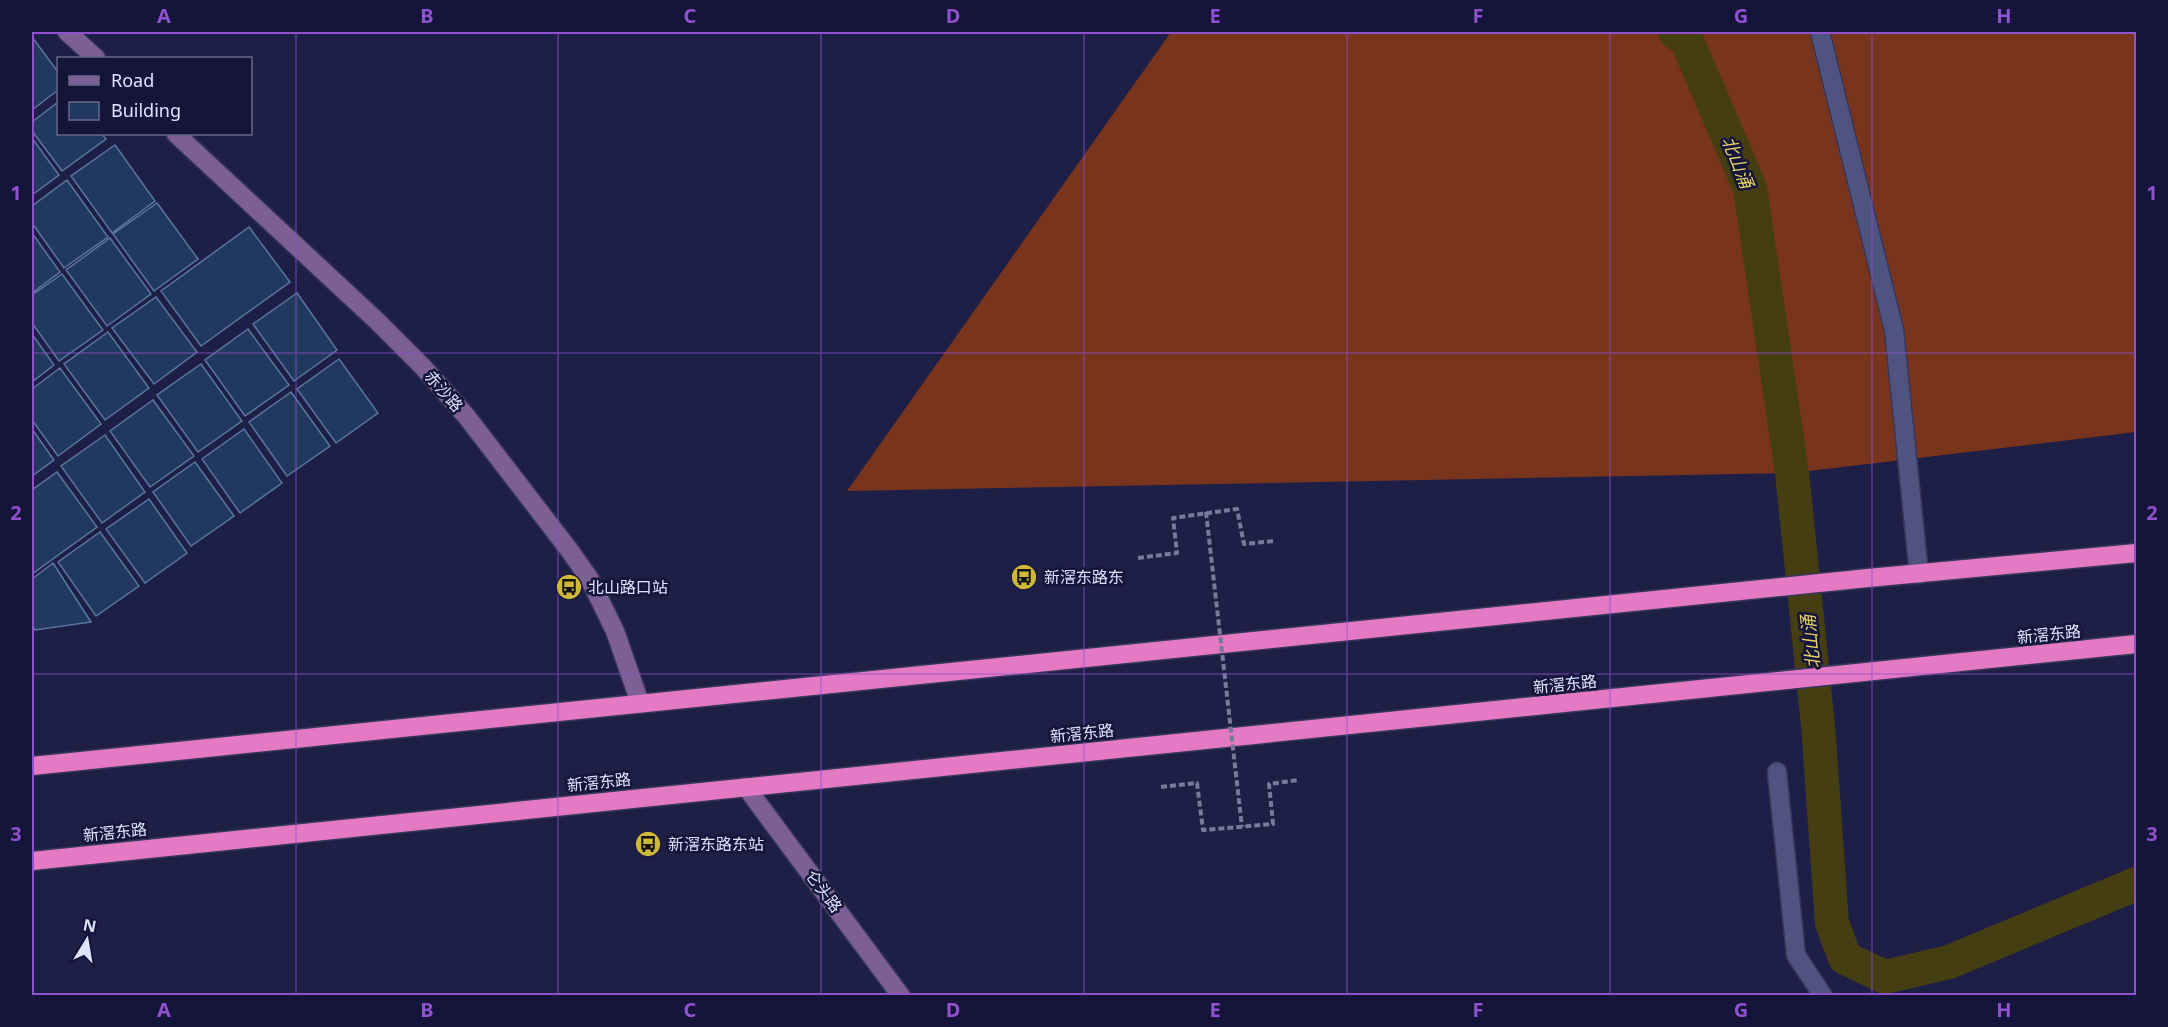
<svg xmlns="http://www.w3.org/2000/svg" width="2168" height="1027" viewBox="0 0 2168 1027" font-family="'Noto Sans','Noto Sans SC',sans-serif">
  <style>
    .forest { fill: #78341d }
    .lines { fill: none; stroke-linecap: round; stroke-linejoin: round }
    .canal { stroke: #453e13; stroke-width: 34 }
    .building { fill: #21395f; stroke: #5b76a0; stroke-width: 1.5 }
    .street-casing { stroke: #38375a; stroke-width: 21 }
    .secondary-casing { stroke: #38375a; stroke-width: 21 }
    .highway-casing { stroke: #38375a; stroke-width: 21 }
    .path { stroke: #777a9b; stroke-width: 4; stroke-dasharray: 6 3; stroke-linecap: butt }
    .street { stroke: #4f5380; stroke-width: 18 }
    .secondary { stroke: #7c5f95; stroke-width: 18 }
    .highway { stroke: #e47ac6; stroke-width: 18 }
    .path-bridge { stroke: #777a9b; stroke-width: 4; stroke-dasharray: 6 3; stroke-linecap: butt }
    .grid { fill: none; stroke: #8f51cc; stroke-width: 1.5; stroke-opacity: 0.55 }
    .labels { text-anchor: middle; dominant-baseline: central; stroke-width: 5; stroke-linejoin: round; paint-order: stroke }
    .street-label { font-size: 16px; fill: #dfe4fe; stroke: #15153c }
    .poi-label { font-size: 16px; fill: #dfe4fe; stroke: #15153c; text-anchor: start }
    .water-label { font-size: 18px; font-style: italic; fill: #e6d164; stroke: #15153c }
    .neatline { fill: none; stroke: #8f51cc; stroke-width: 2 }
    .grid-label { font-size: 20px; text-anchor: middle; font-weight: bold; fill: #8f51cc }
  </style>
  <rect width="100%" height="100%" fill="#1e1f47"/>
  <path class="forest" d="M 1171,32 L 2136,32 L 2136,432 L 1792,473 L 847,491 Z"/>
  <g class="lines">
    <path class="canal" d="M 1675,32 L 1687,41 L 1750,188 L 1792,473 L 1818,725 L 1832,923 L 1845,958 L 1885,977 L 1949,962 L 2136,884"/>
  </g>
  <path class="building" d="M 32,37 L 58,72 L 58,90 L 32,110 Z
    M 58,102 L 58,134 L 102,134 L 106,139 L 62,171 L 32,131 L 32,122 Z
    M 32,138 L 59,175 L 32,195 Z
    M 115,145 L 155,201 L 112,233 L 71,176 Z
    M 67,180 L 108,237 L 64,268 L 32,223 L 32,206 Z
    M 157,203 L 198,259 L 154,291 L 113,234 Z
    M 249,227 L 290,282 L 201,346 L 161,291 Z
    M 32,233 L 60,272 L 32,293 Z
    M 110,238 L 151,294 L 107,326 L 66,270 Z
    M 62,274 L 103,330 L 59,361 L 32,323 L 32,295 Z
    M 297,293 L 337,350 L 294,381 L 253,324 Z
    M 156,297 L 197,352 L 154,384 L 112,328 Z
    M 248,329 L 289,385 L 245,416 L 205,360 Z
    M 108,332 L 149,388 L 105,420 L 64,364 Z
    M 32,334 L 54,365 L 32,382 Z
    M 339,359 L 378,413 L 336,443 L 297,389 Z
    M 201,364 L 242,421 L 198,452 L 157,395 Z
    M 60,368 L 101,424 L 58,456 L 32,420 L 32,389 Z
    M 291,392 L 330,446 L 287,476 L 249,422 Z
    M 153,400 L 194,456 L 150,487 L 110,431 Z
    M 32,429 L 54,460 L 32,476 Z
    M 244,429 L 282,483 L 240,513 L 202,459 Z
    M 105,435 L 145,492 L 102,523 L 61,466 Z
    M 195,462 L 234,516 L 191,546 L 153,492 Z
    M 57,472 L 97,527 L 32,574 L 32,490 Z
    M 149,499 L 187,553 L 145,583 L 106,529 Z
    M 100,532 L 139,586 L 96,616 L 58,562 Z
    M 53,563 L 91,622 L 35,630 L 32,625 L 32,579 Z"/>
  <g class="lines">
    <g class="street-casing">
      <path id="street" d="M 1820,32 L 1894,330 L 1919,574
        M 1777,772 L 1796,955 L 1823,996"/>
    </g>
    <g class="secondary-casing">
      <path id="secondary" d="M 67,32 L 96,58
        M 176,134 L 377,321 L 423,367 L 467,417 L 570,551 L 589,578 L 615,631 L 640,703
        M 746,787 L 901,996"/>
    </g>
    <g class="highway-casing">
      <path id="highway" d="M 32,766 L 1868,578 L 2136,553
        M 32,861 L 2136,644"/>
    </g>
    <path class="path" d="M 1138,558 L 1177,553 L 1173,518 L 1237,509 L 1244,544 L 1274,541
      M 1161,787 L 1197,783 L 1203,830 L 1273,824 L 1269,784 L 1299,780"/>
    <use href="#street" class="street"/>
    <use href="#secondary" class="secondary"/>
    <use href="#highway" class="highway"/>
    <path class="path-bridge" d="M 1206,512 L 1242,827"/>
  </g>
  <path class="grid" d="M 296,32 L 296,996M 558,32 L 558,996M 821,32 L 821,996M 1084,32 L 1084,996M 1347,32 L 1347,996M 1610,32 L 1610,996M 1872,32 L 1872,996M 32,353 L 2136,353M 32,674 L 2136,674"/>
  <defs>
    <g id="bus-disc" transform="scale(1.35)"><circle r="9.5" fill="#cfb837" stroke="#15153c"/><path d="M-5-6H5V4H4V6H2V4H-2V6H-4V4H-5ZM-3.5-4V0h7V-4ZM-3.5 1.2v1.5H-2V1.2ZM2 1.2v1.5H3.5V1.2Z" fill="#111"/></g>
  </defs>
  <g fill-rule="evenodd">
    <use href="#bus-disc" x="1024" y="577"/>
    <use href="#bus-disc" x="569" y="587"/>
    <use href="#bus-disc" x="648" y="844"/>
  </g>
  <g class="labels">
    <g class="street-label">
      <text transform="translate(444 391) rotate(49)">赤沙路</text>
      <text transform="translate(2049 634) rotate(-6)">新滘东路</text>
      <text transform="translate(1565 684) rotate(-6)">新滘东路</text>
      <text transform="translate(1082 733) rotate(-6)">新滘东路</text>
      <text transform="translate(599 782) rotate(-6)">新滘东路</text>
      <text transform="translate(115 832) rotate(-6)">新滘东路</text>
      <text transform="translate(824 891) rotate(53)">仑头路</text>
    </g>
    <g class="poi-label">
      <text x="1044" y="577">新滘东路东</text>
      <text x="588" y="587">北山路口站</text>
      <text x="668" y="844">新滘东路东站</text>
    </g>
    <g class="water-label">
      <text transform="translate(1738 162) rotate(68)">北山涌</text>
      <text transform="translate(1810 642) rotate(-96)">北山涌</text>
    </g>
  </g>
  <rect width="2168" height="1027" fill="none" stroke="#15153c" stroke-width="66"/>
  <rect x="57" y="57" width="195" height="78" fill="#15153c" stroke="#66688a" stroke-width="1.5"/>
  <rect x="69" y="76" width="30" height="9" fill="#7c5f95" stroke="#66688a" stroke-width="1.5"/>
  <text x="111" y="87" font-size="18" fill="#dfe4fe">Road</text>
  <rect x="69" y="102" width="30" height="18" fill="#21395f" stroke="#66688a" stroke-width="1.5"/>
  <text x="111" y="117" font-size="18" fill="#dfe4fe">Building</text>
  <g transform="translate(87 940) rotate(11)" stroke="#15153c" stroke-width="4.5" paint-order="stroke">
  <path d="M0-4.5L10 22L0 15L-10 22Z" fill="#dfe4fe"/>
  <text y="-9" font-size="16" font-weight="bold" text-anchor="middle" fill="#dfe4fe">N</text>
  </g>
  <rect x="33" y="33" width="2102" height="961" class="neatline"/>
  <g class="grid-label">
    <text x="164" y="23">A</text>
    <text x="427" y="23">B</text>
    <text x="690" y="23">C</text>
    <text x="953" y="23">D</text>
    <text x="1215" y="23">E</text>
    <text x="1478" y="23">F</text>
    <text x="1741" y="23">G</text>
    <text x="2004" y="23">H</text>
    <text x="16" y="200">1</text>
    <text x="2152" y="200">1</text>
    <text x="16" y="520">2</text>
    <text x="2152" y="520">2</text>
    <text x="16" y="841">3</text>
    <text x="2152" y="841">3</text>
    <text x="164" y="1017">A</text>
    <text x="427" y="1017">B</text>
    <text x="690" y="1017">C</text>
    <text x="953" y="1017">D</text>
    <text x="1215" y="1017">E</text>
    <text x="1478" y="1017">F</text>
    <text x="1741" y="1017">G</text>
    <text x="2004" y="1017">H</text>
  </g>
</svg>
